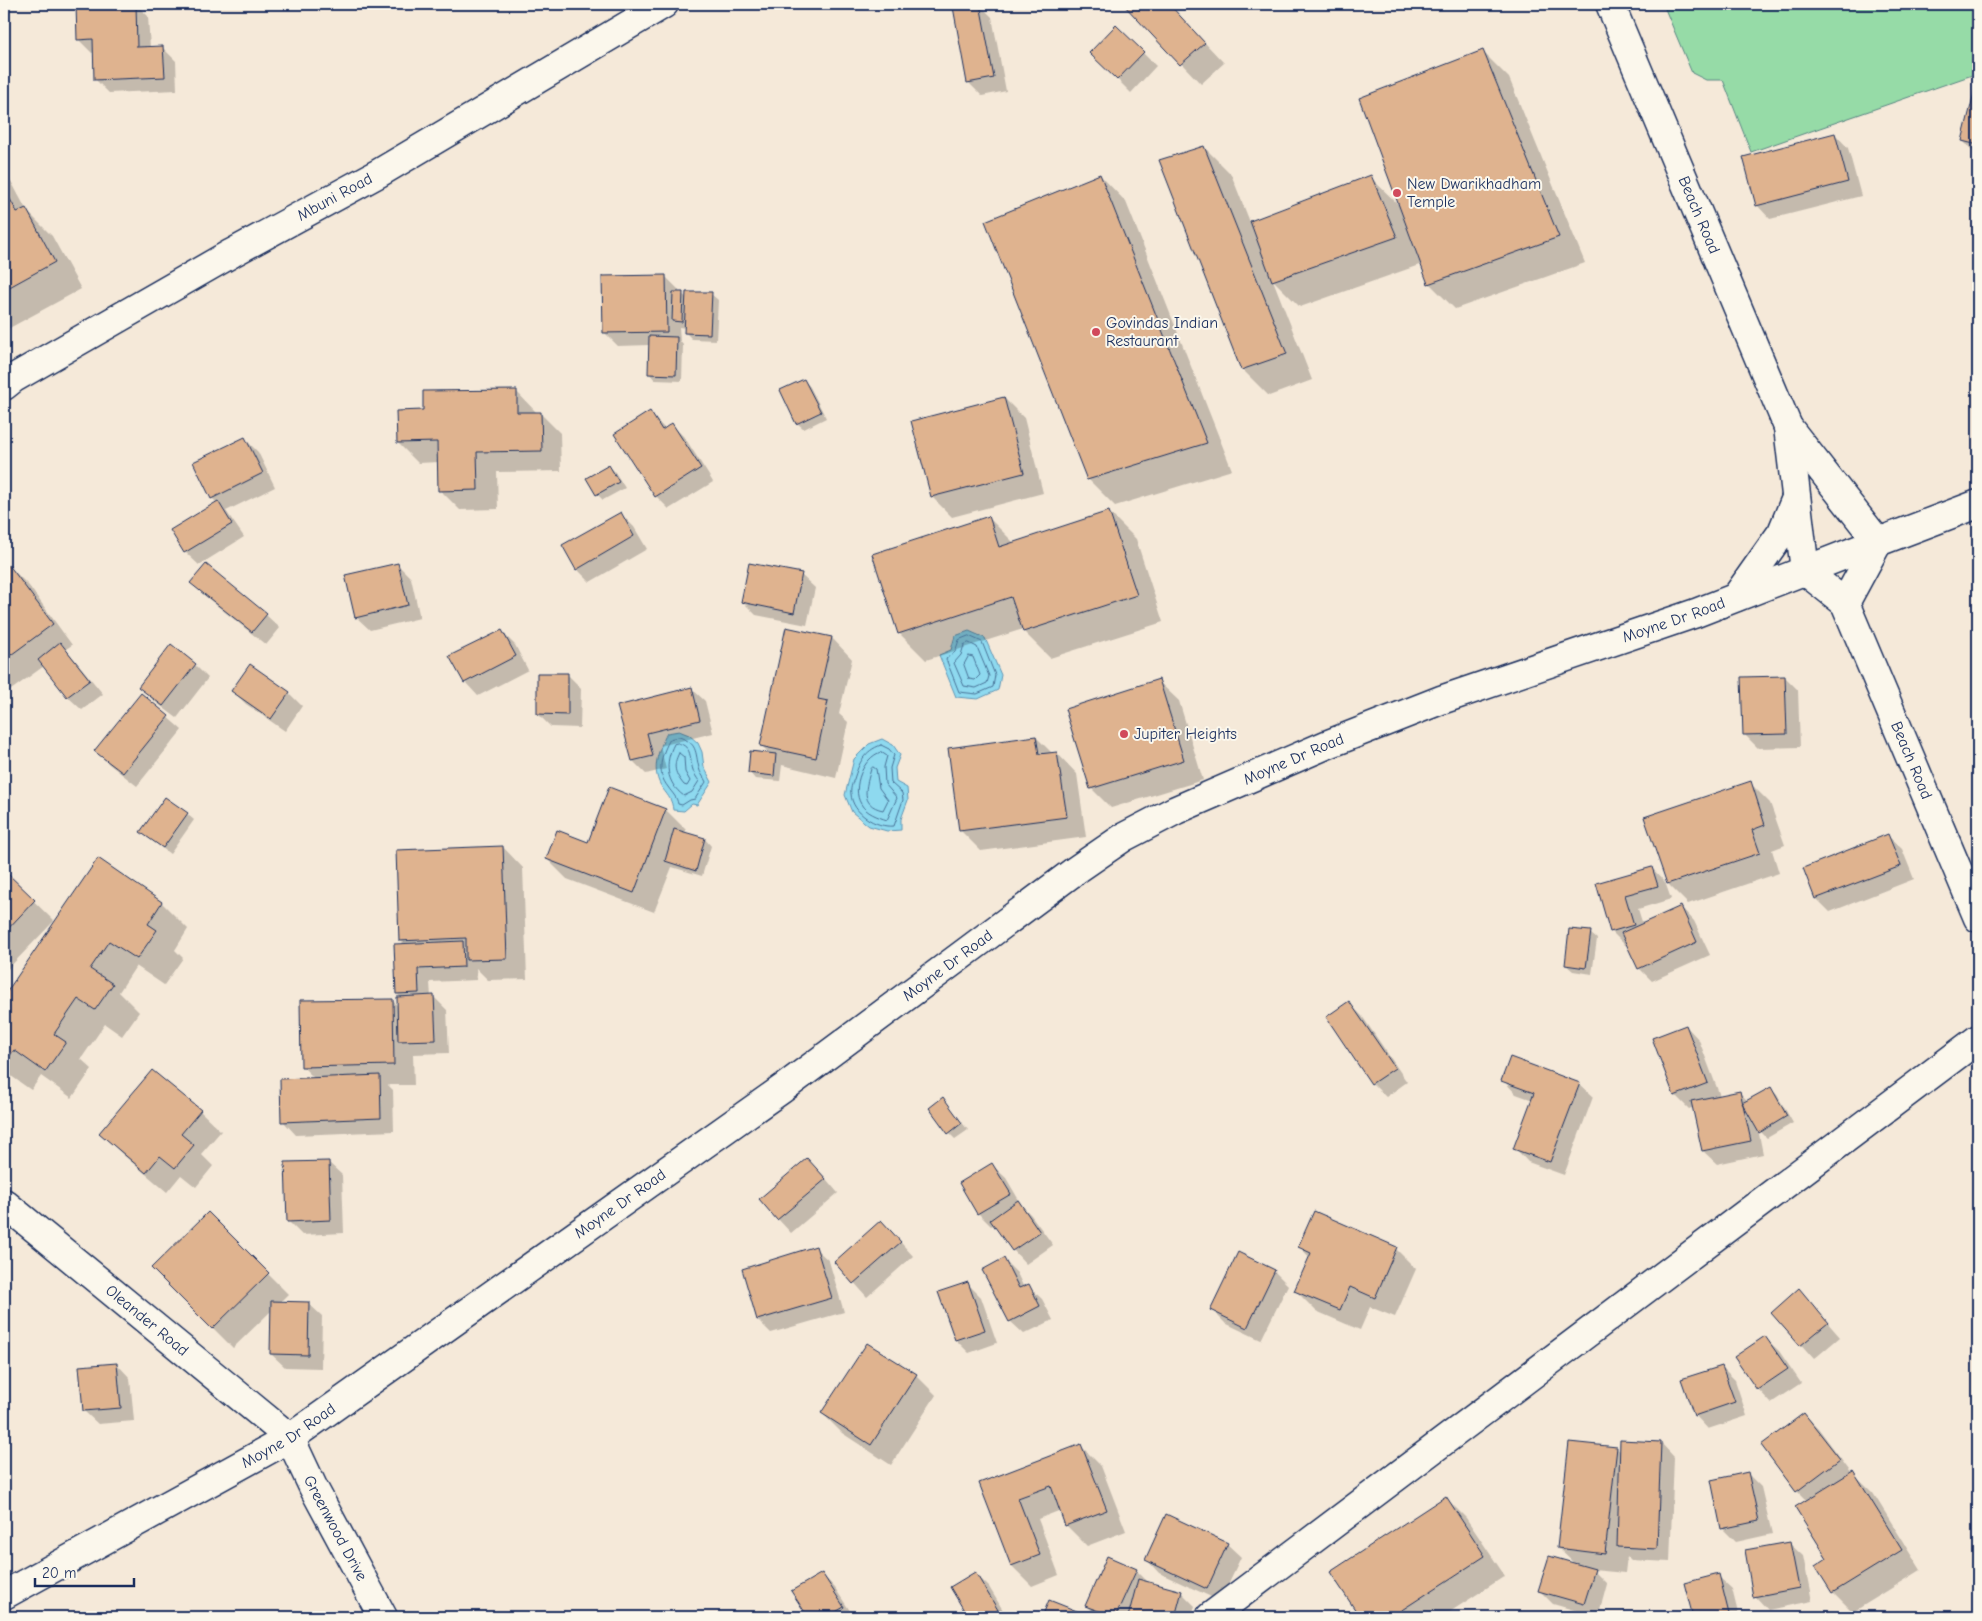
<svg xmlns="http://www.w3.org/2000/svg" width="1982" height="1621" viewBox="0 0 1982 1621" font-family="'Comic Neue',sans-serif">
  <style>
    .green { fill: #96dba7; stroke: #588582 }
    .water { fill: #8ed9ef; stroke: #6095b5 }
    .shadow { fill: #0003 }
    .lines { fill: none; stroke-linecap: round; stroke-linejoin: round }
    .shore { stroke: #497398; stroke-width: 1 }
    .building { fill: #dfb38f; stroke: #1b2f5e }
    .street-casing { stroke: #1b2f5e; stroke-width: 31 }
    .secondary-casing { stroke: #1b2f5e; stroke-width: 31 }
    .street { stroke: #fbf7ec; stroke-width: 28 }
    .secondary { stroke: #fbf7ec; stroke-width: 28 }
    .poi-dot { fill: #d1495b; stroke: #fbf7ec; stroke-width: 2 }
    .labels { text-anchor: middle; dominant-baseline: central; stroke-width: 4; stroke-linejoin: round; paint-order: stroke }
    .poi-label { font-size: 16px; fill: #1b2f5e; stroke: #fbf7ec; text-anchor: start }
    .street-label { font-size: 16px; fill: #1b2f5e; stroke: #fbf7ec }
  </style>
  <rect width="100%" height="100%" fill="#f5e9d9"/>
  <filter id="ink" filterUnits="userSpaceOnUse"><feTurbulence type="fractalNoise" baseFrequency=".02" numOctaves="2"/><feDisplacementMap in="SourceGraphic" scale="10" xChannelSelector="R" yChannelSelector="G"/><feConvolveMatrix kernelMatrix="1 2 1 2 8 2 1 2 1" color-interpolation-filters="sRGB"/></filter>
  <g filter="url(#ink)">
    <path class="green" d="M 1663,4 L 1978,4 L 1978,73 L 1751,152 L 1723,80 L 1706,80 L 1692,73 Z"/>
    <path class="water" d="M 969,631 L 985,638 L 1001,675 L 998,690 L 978,699 L 956,697 L 939,655 L 951,650 L 955,636 Z
      M 679,731 L 689,735 L 698,743 L 702,752 L 704,767 L 712,782 L 697,805 L 692,804 L 684,811 L 673,810 C 672,800 669,797 663,789 C 650,771 658,751 667,733 Z
      M 882,739 L 893,745 L 900,755 L 895,768 L 896,782 L 907,788 L 908,800 L 901,819 L 901,830 L 887,831 L 869,826 L 852,812 L 845,795 L 854,759 L 869,744 Z"/>
    <path class="shadow" d="M 77,4 L 136,4 L 148,16 L 150,48 L 163,48 L 176,61 L 177,90 L 109,93 L 95,79 L 94,52 L 92,53 L 78,39 Z
      M 979,4 L 992,17 L 1006,91 L 982,96 L 968,82 L 954,8 Z
      M 1125,4 L 1177,4 L 1172,8 L 1224,63 L 1201,84 Z
      M 1482,51 L 1509,78 L 1585,263 L 1455,309 L 1429,283 L 1422,264 L 1300,307 L 1273,280 L 1312,380 L 1269,396 L 1242,369 L 1204,147 L 1231,174 L 1250,222 L 1370,177 L 1401,207 Z
      M 1143,53 L 1156,66 L 1131,93 L 1104,66 Z
      M 1978,82 L 1978,156 L 1963,141 Z
      M 1835,134 L 1848,148 L 1861,196 L 1770,219 L 1757,205 Z
      M 4,168 L 27,211 L 52,236 L 81,289 L 4,331 Z
      M 1100,175 L 1126,202 L 1232,470 L 1115,506 L 1088,479 Z
      M 665,276 L 679,290 L 679,294 L 682,294 L 687,298 L 711,294 L 718,300 L 716,340 L 692,339 L 686,333 L 686,328 L 679,327 L 680,341 L 683,345 L 682,381 L 655,380 L 649,373 L 650,345 L 618,346 L 604,332 Z
      M 804,380 L 810,387 L 826,418 L 804,429 L 797,423 Z
      M 516,391 L 537,413 L 540,413 L 560,433 L 561,471 L 497,472 L 498,509 L 460,510 L 440,490 L 439,462 L 418,463 L 398,443 L 424,412 Z
      M 1004,398 L 1024,418 L 1043,493 L 952,517 L 932,497 Z
      M 650,413 L 665,429 L 672,425 L 685,438 L 713,482 L 669,509 L 656,496 Z
      M 244,438 L 258,452 L 275,487 L 226,511 L 244,537 L 199,565 L 185,552 L 217,503 L 212,498 Z
      M 609,466 L 615,472 L 625,488 L 603,500 L 597,494 Z
      M 1109,512 L 1136,539 L 1163,622 L 1050,658 L 1024,632 L 1023,629 L 926,660 L 899,633 L 988,517 L 1014,543 Z
      M 621,514 L 634,527 L 647,549 L 590,582 L 577,569 Z
      M 397,564 L 411,578 L 420,618 L 370,630 L 356,617 Z
      M 9,566 L 29,586 L 72,645 L 66,649 L 103,694 L 82,710 L 68,697 L 44,666 L 4,695 L 4,570 Z
      M 206,566 L 266,615 L 280,628 L 266,645 L 205,596 L 191,583 Z
      M 801,575 L 815,588 L 807,625 L 756,615 L 742,601 Z
      M 501,631 L 515,645 L 528,670 L 478,696 L 465,682 Z
      M 832,638 L 852,659 L 839,714 L 848,722 L 836,778 L 782,765 L 780,781 L 755,779 L 749,772 L 770,754 L 761,745 Z
      M 195,665 L 208,678 L 177,718 L 153,700 L 139,686 Z
      M 568,675 L 581,688 L 580,728 L 551,727 L 538,714 Z
      M 1785,677 L 1798,690 L 1800,747 L 1758,748 L 1744,734 Z
      M 1158,681 L 1179,701 L 1203,780 L 1111,808 L 1091,788 Z
      M 691,688 L 705,701 L 713,733 L 660,746 L 666,769 L 646,774 L 633,761 L 619,707 Z
      M 233,691 L 289,693 L 302,706 L 285,731 L 246,704 Z
      M 141,694 L 182,730 L 137,786 L 109,764 L 96,751 Z
      M 1036,737 L 1053,754 L 1057,753 L 1077,774 L 1086,837 L 981,851 L 961,831 L 949,749 Z
      M 1750,783 L 1770,803 L 1785,845 L 1772,850 L 1779,873 L 1688,904 L 1668,884 Z
      M 609,788 L 666,810 L 686,830 L 685,833 L 705,839 L 711,846 L 702,876 L 672,867 L 654,912 L 567,879 L 547,859 L 589,843 Z
      M 187,814 L 194,820 L 170,854 L 141,832 Z
      M 1888,836 L 1902,849 L 1914,879 L 1830,912 L 1816,898 L 1804,868 Z
      M 503,847 L 523,868 L 527,979 L 488,980 L 476,968 L 477,980 L 430,982 L 431,997 L 434,997 L 447,1010 L 449,1053 L 413,1054 L 414,1085 L 388,1085 L 393,1090 L 394,1131 L 296,1135 L 283,1121 L 315,1079 L 302,1066 L 392,1000 L 398,1006 L 402,998 L 397,994 L 405,945 L 400,940 Z
      M 98,860 L 162,903 L 188,929 L 175,950 L 183,958 L 164,985 L 136,966 L 119,992 L 139,1012 L 122,1036 L 105,1024 L 81,1059 L 92,1069 L 72,1098 L 41,1076 L 31,1090 L 4,1071 L 4,998 Z
      M 1652,868 L 1665,882 L 1671,899 L 1638,909 L 1643,925 L 1681,907 L 1694,921 L 1710,955 L 1652,981 L 1639,968 L 1627,944 L 1625,945 L 1611,931 L 1597,884 Z
      M 4,872 L 54,921 L 4,973 Z
      M 1590,933 L 1597,939 L 1592,974 L 1573,971 L 1566,965 Z
      M 1349,1003 L 1362,1016 L 1407,1082 L 1386,1097 L 1372,1083 L 1327,1018 Z
      M 1686,1026 L 1699,1040 L 1720,1096 L 1739,1092 L 1748,1101 L 1771,1089 L 1777,1095 L 1793,1123 L 1767,1138 L 1758,1129 L 1763,1154 L 1717,1164 L 1703,1151 L 1694,1107 L 1689,1109 L 1675,1095 Z
      M 1503,1080 L 1579,1084 L 1593,1097 L 1564,1175 L 1528,1162 L 1515,1148 L 1533,1100 L 1516,1094 Z
      M 943,1099 L 968,1130 L 955,1139 L 949,1133 Z
      M 200,1111 L 221,1131 L 201,1154 L 213,1166 L 196,1187 L 181,1175 L 167,1192 L 121,1153 L 101,1133 Z
      M 328,1162 L 342,1175 L 344,1233 L 302,1235 L 288,1221 Z
      M 992,1165 L 1006,1178 L 1023,1207 L 1031,1215 L 1053,1245 L 1026,1264 L 1013,1250 L 995,1224 L 991,1226 L 978,1213 Z
      M 821,1173 L 838,1193 L 791,1233 L 778,1219 Z
      M 208,1214 L 288,1294 L 280,1302 L 308,1303 L 322,1316 L 321,1368 L 285,1367 L 271,1354 L 272,1310 L 233,1348 L 153,1268 Z
      M 894,1235 L 913,1256 L 867,1297 L 836,1262 Z
      M 1300,1247 L 1396,1249 L 1416,1269 L 1395,1317 L 1370,1307 L 1360,1330 L 1316,1311 L 1296,1291 L 1310,1258 Z
      M 815,1248 L 829,1261 L 844,1312 L 771,1333 L 758,1320 Z
      M 1239,1254 L 1274,1271 L 1288,1285 L 1261,1340 L 1225,1323 L 1212,1310 Z
      M 1004,1260 L 1017,1273 L 1024,1288 L 1028,1286 L 1042,1299 L 1053,1320 L 1024,1334 L 1010,1321 Z
      M 967,1283 L 981,1297 L 997,1343 L 969,1353 L 956,1340 Z
      M 1799,1290 L 1840,1337 L 1814,1359 L 1773,1313 Z
      M 1765,1338 L 1779,1351 L 1801,1383 L 1771,1403 L 1758,1389 Z
      M 117,1364 L 130,1378 L 134,1421 L 98,1424 L 84,1411 L 80,1367 Z
      M 1722,1367 L 1735,1380 L 1747,1416 L 1708,1429 L 1695,1415 Z
      M 916,1375 L 936,1395 L 891,1465 L 842,1433 L 822,1413 Z
      M 1804,1414 L 1818,1428 L 1852,1473 L 1873,1493 L 1921,1570 L 1853,1612 L 1833,1592 L 1829,1558 L 1807,1501 L 1797,1491 Z
      M 1661,1443 L 1674,1457 L 1670,1562 L 1631,1560 L 1627,1556 L 1625,1573 L 1593,1570 L 1607,1584 L 1598,1617 L 1553,1604 L 1540,1591 L 1576,1565 L 1558,1548 L 1617,1448 L 1621,1453 Z
      M 1081,1446 L 1101,1466 L 1126,1531 L 1087,1546 L 1067,1526 L 1061,1510 L 1038,1519 L 1059,1575 L 1032,1586 L 1012,1566 L 980,1484 Z
      M 1748,1474 L 1761,1487 L 1772,1534 L 1736,1542 L 1722,1528 Z
      M 1446,1498 L 1466,1518 L 1505,1576 L 1442,1617 L 1362,1617 L 1332,1572 Z
      M 1789,1543 L 1803,1556 L 1812,1601 L 1768,1610 L 1755,1596 Z
      M 1227,1544 L 1241,1557 L 1220,1601 L 1159,1573 L 1146,1559 Z
      M 1136,1570 L 1149,1583 L 1181,1592 L 1195,1606 L 1191,1617 L 1098,1617 L 1086,1606 Z
      M 975,1573 L 989,1587 L 1007,1617 L 969,1617 L 952,1587 Z
      M 822,1574 L 835,1588 L 854,1617 L 810,1617 L 793,1592 Z
      M 1718,1576 L 1732,1589 L 1739,1617 L 1694,1617 L 1685,1584 Z"/>
    <g class="lines">
      <path class="shore" d="M 969,636 L 982,642 L 995,675 L 993,687 L 977,694 L 959,692 L 946,659 L 955,652 L 959,640 Z
        M 969,643 L 977,647 L 989,676 L 987,683 L 976,688 L 964,686 L 954,663 L 961,655 L 964,645 Z
        M 969,656 L 973,657 L 980,675 L 975,680 L 969,679 L 964,665 Z
        M 679,737 C 698,743 695,752 699,768 C 700,773 704,777 706,782 L 695,799 L 690,800 L 682,805 L 678,804 C 677,797 672,793 668,787 C 656,772 661,755 670,739 Z
        M 678,743 C 693,747 689,758 693,770 C 694,774 697,778 699,781 L 692,792 L 684,796 C 666,783 664,763 674,744 Z
        M 881,745 L 889,749 L 894,755 L 890,768 L 891,783 L 902,793 L 903,800 L 894,826 C 876,828 852,813 851,794 C 850,790 852,783 854,779 C 859,763 864,751 881,745 Z
        M 881,752 L 887,756 L 884,767 L 885,784 L 897,798 L 887,820 C 878,817 866,813 861,804 C 851,788 863,757 881,752 Z
        M 679,753 L 684,757 L 685,772 L 690,781 L 687,786 L 684,785 C 675,774 672,766 679,753 Z
        M 873,767 L 876,769 L 879,788 L 888,800 L 883,810 C 859,805 866,787 871,769 Z"/>
    </g>
    <path class="building" d="M 76,4 L 136,4 L 137,47 L 163,46 L 165,77 L 94,80 L 93,39 L 77,40 Z
      M 970,4 L 980,4 L 994,78 L 967,83 L 953,7 Z
      M 1123,4 L 1169,4 L 1205,43 L 1180,65 Z
      M 1116,25 L 1144,52 L 1117,80 L 1089,53 Z
      M 1483,50 L 1559,237 L 1428,284 L 1359,98 Z
      M 1978,77 L 1978,145 L 1962,141 Z
      M 1835,133 L 1848,182 L 1756,206 L 1743,157 Z
      M 1204,146 L 1287,354 L 1241,370 L 1159,160 Z
      M 1100,174 L 1207,443 L 1087,480 L 985,221 Z
      M 1371,175 L 1397,237 L 1272,281 L 1250,221 Z
      M 4,188 L 17,212 L 26,208 L 55,262 L 4,290 Z
      M 666,275 L 667,332 L 603,333 L 602,276 Z
      M 673,292 L 683,292 L 682,322 L 672,321 Z
      M 686,292 L 712,292 L 710,334 L 684,333 Z
      M 649,336 L 677,337 L 676,375 L 648,374 Z
      M 804,379 L 821,412 L 796,424 L 780,390 Z
      M 517,390 L 517,412 L 541,412 L 542,451 L 477,452 L 478,490 L 438,491 L 437,442 L 397,443 L 396,411 L 423,410 L 423,391 Z
      M 1004,397 L 1024,473 L 931,497 L 911,421 Z
      M 650,411 L 662,430 L 672,423 L 701,468 L 655,497 L 614,434 Z
      M 245,437 L 263,473 L 211,499 L 193,462 Z
      M 609,465 L 619,482 L 596,495 L 586,478 Z
      M 218,501 L 232,524 L 184,553 L 170,530 Z
      M 1109,511 L 1137,595 L 1023,632 L 1011,597 L 898,634 L 872,554 L 989,516 L 999,547 Z
      M 621,512 L 634,536 L 576,570 L 562,545 Z
      M 398,563 L 408,605 L 355,618 L 345,575 Z
      M 749,563 L 802,573 L 794,613 L 741,602 Z
      M 206,564 L 267,614 L 252,632 L 190,583 Z
      M 9,565 L 53,624 L 4,660 L 4,569 Z
      M 786,627 L 832,637 L 818,699 L 828,701 L 816,758 L 760,746 Z
      M 502,630 L 516,656 L 464,683 L 449,656 Z
      M 60,642 L 90,680 L 67,697 L 38,660 Z
      M 171,644 L 196,664 L 163,706 L 138,687 Z
      M 250,664 L 290,692 L 271,719 L 231,691 Z
      M 537,673 L 568,673 L 568,715 L 537,714 Z
      M 1785,676 L 1787,734 L 1743,735 L 1741,677 Z
      M 1159,679 L 1184,760 L 1090,789 L 1065,709 Z
      M 692,687 L 700,720 L 647,733 L 653,756 L 632,761 L 617,706 Z
      M 141,693 L 169,716 L 123,773 L 94,751 Z
      M 1036,736 L 1039,754 L 1057,752 L 1067,817 L 959,831 L 948,748 Z
      M 750,751 L 776,754 L 774,776 L 748,773 Z
      M 1751,781 L 1765,825 L 1752,830 L 1760,853 L 1667,884 L 1644,817 Z
      M 609,787 L 666,809 L 634,893 L 546,859 L 557,830 L 588,842 Z
      M 165,797 L 188,813 L 163,848 L 140,832 Z
      M 674,829 L 705,838 L 696,871 L 665,861 Z
      M 1888,834 L 1901,866 L 1815,899 L 1803,868 Z
      M 503,846 L 507,959 L 466,960 L 466,938 L 399,941 L 396,850 Z
      M 98,858 L 162,902 L 148,924 L 157,930 L 137,959 L 109,941 L 90,969 L 113,984 L 95,1010 L 78,999 L 54,1034 L 66,1042 L 45,1072 L 14,1050 L 4,1064 L 4,996 Z
      M 1652,867 L 1658,886 L 1625,895 L 1634,925 L 1610,932 L 1596,883 Z
      M 4,870 L 35,900 L 4,933 Z
      M 1681,906 L 1697,942 L 1638,969 L 1621,933 Z
      M 1569,929 L 1591,931 L 1586,968 L 1565,965 Z
      M 463,941 L 464,967 L 418,969 L 419,993 L 396,994 L 394,944 Z
      M 434,995 L 436,1040 L 398,1041 L 397,997 Z
      M 393,999 L 394,1065 L 301,1067 L 300,1000 Z
      M 1349,1001 L 1395,1068 L 1371,1084 L 1326,1017 Z
      M 1686,1025 L 1708,1083 L 1674,1096 L 1652,1038 Z
      M 1510,1057 L 1580,1083 L 1550,1162 L 1513,1149 L 1534,1093 L 1501,1081 Z
      M 152,1070 L 201,1110 L 181,1134 L 194,1145 L 175,1168 L 160,1156 L 146,1173 L 99,1133 Z
      M 380,1075 L 381,1118 L 281,1122 L 280,1079 Z
      M 1771,1087 L 1787,1116 L 1759,1133 L 1742,1103 Z
      M 1740,1091 L 1751,1141 L 1702,1151 L 1691,1101 Z
      M 943,1097 L 962,1123 L 948,1134 L 929,1108 Z
      M 807,1158 L 826,1179 L 777,1220 L 759,1199 Z
      M 329,1161 L 331,1220 L 287,1222 L 285,1162 Z
      M 992,1163 L 1011,1194 L 977,1214 L 959,1183 Z
      M 1018,1200 L 1040,1232 L 1012,1251 L 990,1220 Z
      M 1314,1211 L 1397,1247 L 1375,1298 L 1350,1287 L 1340,1310 L 1294,1291 L 1311,1253 L 1298,1247 Z
      M 208,1212 L 269,1273 L 212,1329 L 151,1268 Z
      M 881,1220 L 901,1242 L 853,1284 L 834,1262 Z
      M 816,1246 L 832,1298 L 757,1320 L 742,1269 Z
      M 1238,1252 L 1275,1270 L 1247,1328 L 1210,1310 Z
      M 1004,1258 L 1019,1288 L 1029,1284 L 1040,1306 L 1009,1322 L 982,1270 Z
      M 968,1282 L 985,1330 L 955,1340 L 938,1292 Z
      M 1799,1288 L 1828,1323 L 1800,1346 L 1771,1313 Z
      M 271,1301 L 309,1302 L 308,1355 L 270,1354 Z
      M 1765,1336 L 1788,1369 L 1757,1390 L 1734,1357 Z
      M 867,1343 L 917,1374 L 871,1445 L 821,1413 Z
      M 117,1363 L 121,1408 L 83,1411 L 79,1366 Z
      M 1722,1366 L 1735,1402 L 1694,1416 L 1681,1379 Z
      M 1804,1413 L 1840,1459 L 1796,1492 L 1761,1445 Z
      M 1620,1440 L 1661,1442 L 1657,1549 L 1617,1547 Z
      M 1569,1442 L 1617,1447 L 1605,1554 L 1557,1548 Z
      M 1081,1444 L 1107,1510 L 1065,1526 L 1051,1486 L 1018,1498 L 1040,1555 L 1011,1566 L 979,1483 Z
      M 1853,1471 L 1902,1550 L 1832,1593 L 1815,1566 L 1827,1558 L 1795,1507 Z
      M 1748,1472 L 1759,1521 L 1721,1529 L 1711,1480 Z
      M 1446,1496 L 1485,1556 L 1391,1617 L 1360,1617 L 1330,1572 Z
      M 1166,1514 L 1228,1543 L 1207,1589 L 1145,1560 Z
      M 1790,1542 L 1799,1588 L 1753,1597 L 1745,1550 Z
      M 1107,1556 L 1137,1569 L 1115,1617 L 1085,1606 Z
      M 1549,1556 L 1595,1569 L 1584,1604 L 1538,1591 Z
      M 975,1572 L 998,1610 L 986,1617 L 968,1617 L 950,1587 Z
      M 822,1573 L 844,1607 L 827,1617 L 808,1617 L 791,1591 Z
      M 1719,1574 L 1729,1614 L 1715,1617 L 1693,1617 L 1684,1583 Z
      M 1138,1579 L 1182,1591 L 1175,1617 L 1128,1617 Z
      M 1049,1600 L 1092,1617 L 1042,1617 Z"/>
    <g class="lines">
      <g class="street-casing">
        <g id="street">
          <path id="s1" d="M 4,386 L 14,378 L 232,253 L 379,173 L 664,4"/>
          <path id="s2" d="M 1805,571 L 1845,603 L 1978,918"/>
          <path d="M 1845,603 L 1878,542 L 1978,504"/>
          <path id="s3" d="M 4,1203 L 290,1438 L 313,1487 L 383,1617"/>
          <path d="M 1210,1617 L 1978,1039"/>
        </g>
      </g>
      <g class="secondary-casing">
        <g id="secondary">
          <path d="M 1788,427 L 1805,571"/>
          <path d="M 1736,597 L 1782,532 L 1796,498"/>
          <path id="s4" d="M 4,1595 L 290,1438 L 782,1089 L 1076,870 L 1124,837 L 1176,810 L 1326,745 L 1441,700 L 1696,613 L 1878,542 L 1788,427 L 1610,4"/>
        </g>
      </g>
      <use href="#street" class="street"/>
      <use href="#secondary" class="secondary"/>
    </g>
  </g>
  <g class="poi-dot">
    <circle cx="1397" cy="193" r="5"/>
    <circle cx="1096" cy="332" r="5"/>
    <circle cx="1124" cy="734" r="5"/>
  </g>
  <g class="labels">
    <g class="poi-label">
      <text x="1407" y="184">New Dwarikhadham<tspan x="1407" dy="18">Temple</tspan></text>
      <text x="1106" y="323">Govindas Indian<tspan x="1106" dy="18">Restaurant</tspan></text>
      <text x="1134" y="734">Jupiter Heights</text>
    </g>
    <g class="street-label">
      <text stroke="none"><textPath href="#s1" startOffset="381">Mbuni Road</textPath></text>
      <text transform="translate(1699 215) rotate(67)">Beach Road</text>
      <text stroke="none"><textPath href="#s4" startOffset="1946">Moyne Dr Road</textPath></text>
      <text stroke="none"><textPath href="#s4" startOffset="1541">Moyne Dr Road</textPath></text>
      <text stroke="none"><textPath href="#s2" startOffset="222">Beach Road</textPath></text>
      <text stroke="none"><textPath href="#s4" startOffset="1136">Moyne Dr Road</textPath></text>
      <text stroke="none"><textPath href="#s4" startOffset="731">Moyne Dr Road</textPath></text>
      <text stroke="none"><textPath href="#s3" startOffset="185">Oleander Road</textPath></text>
      <text stroke="none"><textPath href="#s4" startOffset="326">Moyne Dr Road</textPath></text>
      <text stroke="none"><textPath href="#s3" startOffset="471">Greenwood Drive</textPath></text>
    </g>
  </g>
  <rect width="1982" height="1621" fill="none" stroke="#fbf7ec" stroke-width="20"/>
  <rect x="10" y="10" width="1962" height="1601" fill="none" stroke="#1b2f5e" stroke-width="2" filter="url(#ink)"/>
  <path d="M35 1578v8h99v-8" fill="none" stroke="#1b2f5e" stroke-width="2.5"/>
  <text x="42" y="1578" font-size="15" fill="#1b2f5e" stroke="#fbf7ec" stroke-width="4" paint-order="stroke">20 m</text>
</svg>
